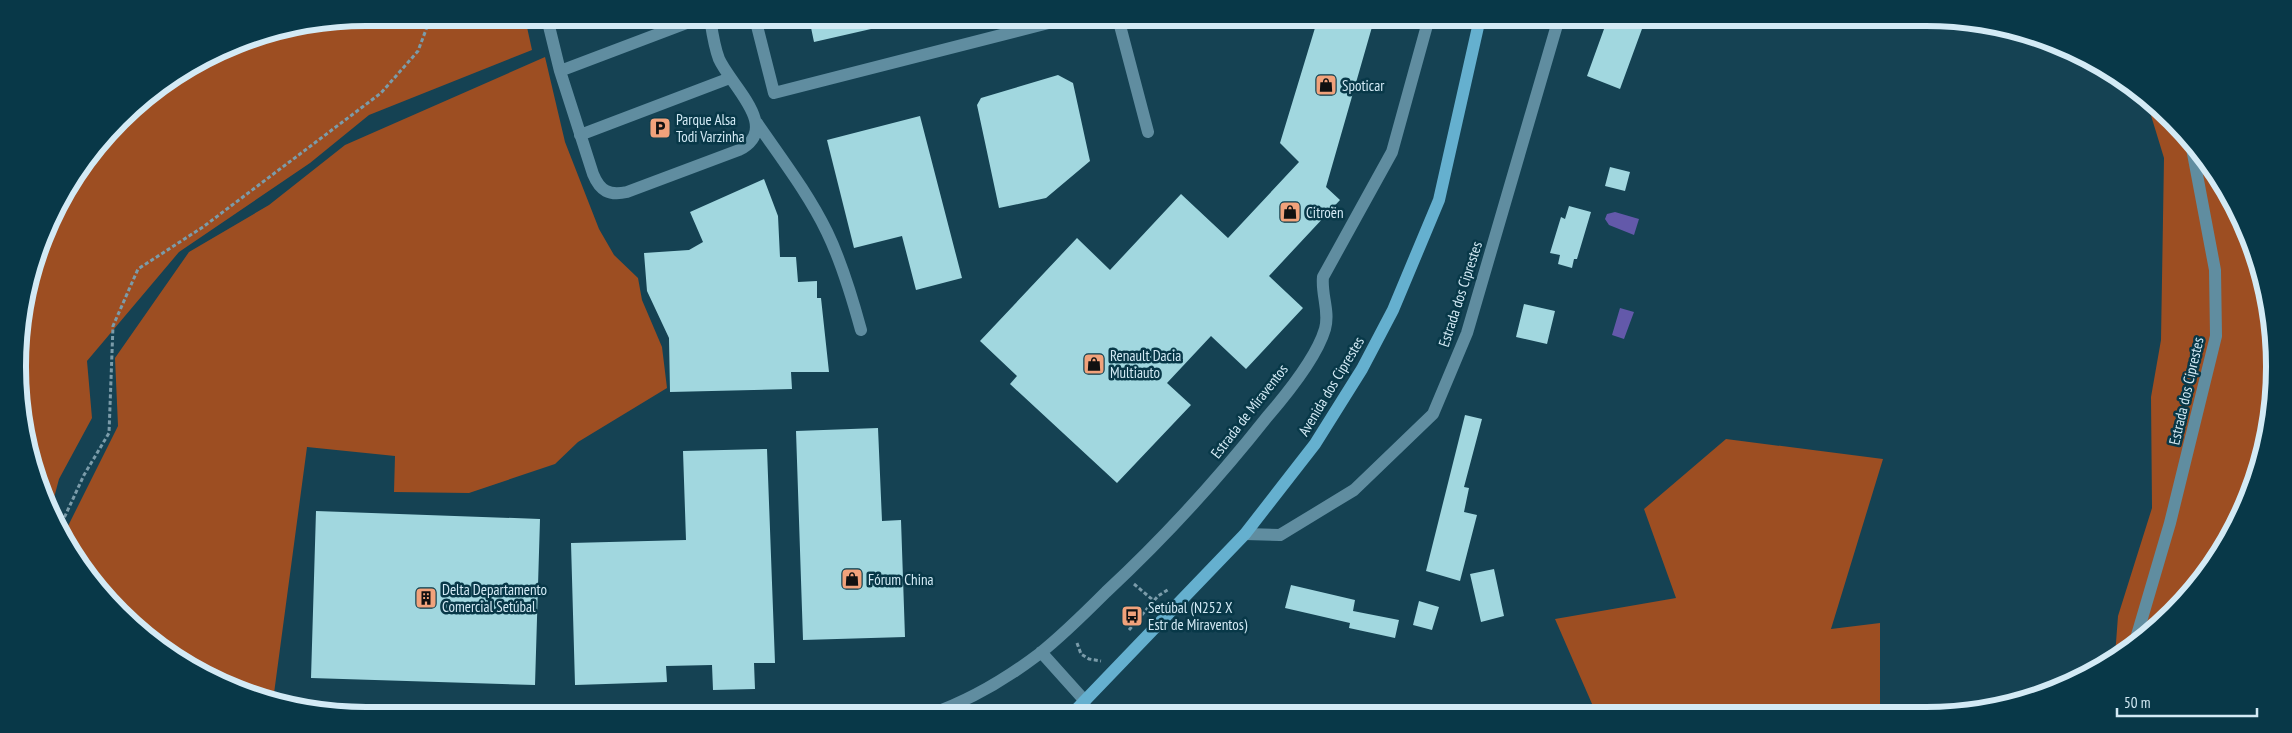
<svg xmlns="http://www.w3.org/2000/svg" width="2292" height="733" viewBox="0 0 2292 733" font-family="'PT Sans Narrow',sans-serif">
  <style>
    .green { fill: #9d4e22 }
    .water { fill: #6359aa }
    .building { fill: #a1d7df }
    .lines { fill: none; stroke-linecap: round; stroke-linejoin: round }
    .path { stroke: #7b9caa; stroke-width: 3; stroke-dasharray: 4 2.5; stroke-linecap: butt }
    .minor { stroke: #608da0; stroke-width: 12 }
    .major { stroke: #65b0cf; stroke-width: 12 }
    .labels { text-anchor: middle; dominant-baseline: central; stroke-width: 5; stroke-linejoin: round; paint-order: stroke }
    .poi-label { font-size: 15px; fill: #d3eaf5; stroke: #083848; text-anchor: start }
    .street-label { font-size: 15px; fill: #d3eaf5; stroke: #083848 }
    .rim { fill: none; stroke: #d3eaf5; stroke-width: 6 }
  </style>
  <rect width="100%" height="100%" fill="#154253"/>
  <path class="green" d="M 367,18 L 525,18 L 532,50 L 369,115 L 310,163 L 179,252 L 87,361 L 92,418 L 59,479 L 50,513 L 29,457 L 18,390 L 20,321 L 54,212 L 89,154 L 136,104 L 233,44 L 299,24 Z
    M 545,57 L 565,142 L 599,229 L 614,255 L 638,278 L 642,300 L 662,347 L 667,388 L 578,442 L 555,464 L 469,493 L 394,492 L 395,456 L 307,447 L 273,701 L 233,689 L 173,657 L 89,579 L 63,536 L 118,426 L 115,358 L 189,252 L 269,205 L 345,145 Z
    M 2146,99 L 2172,120 L 2216,173 L 2248,233 L 2268,299 L 2274,367 L 2268,435 L 2228,541 L 2156,629 L 2115,656 L 2118,616 L 2152,508 L 2151,397 L 2161,340 L 2164,158 Z
    M 1726,439 L 1883,459 L 1831,629 L 1880,623 L 1880,713 L 1596,713 L 1555,619 L 1676,598 L 1644,509 Z"/>
  <path class="water" d="M 1615,212 L 1639,219 L 1634,235 L 1609,225 L 1605,219 L 1607,214 Z
    M 1620,308 L 1634,312 L 1624,339 L 1612,335 Z"/>
  <path class="building" d="M 809,18 L 892,18 L 893,24 L 814,42 Z
    M 1318,18 L 1344,18 L 1372,27 L 1326,187 L 1340,200 L 1269,276 L 1303,308 L 1246,369 L 1211,336 L 1167,383 L 1191,405 L 1117,483 L 1010,384 L 1017,376 L 980,341 L 1077,238 L 1110,270 L 1181,194 L 1228,238 L 1299,162 L 1280,143 Z
    M 1608,18 L 1646,18 L 1620,89 L 1587,76 Z
    M 1058,75 L 1073,83 L 1090,161 L 1046,198 L 999,208 L 977,105 L 981,98 Z
    M 920,116 L 962,278 L 916,290 L 902,236 L 854,248 L 827,140 Z
    M 1610,167 L 1630,172 L 1625,191 L 1605,186 Z
    M 764,179 L 778,216 L 780,257 L 796,257 L 798,282 L 817,281 L 817,298 L 821,298 L 829,372 L 791,372 L 792,389 L 670,392 L 669,338 L 647,291 L 644,253 L 689,250 L 703,242 L 690,212 Z
    M 1569,206 L 1591,212 L 1577,259 L 1574,259 L 1572,268 L 1558,264 L 1560,255 L 1550,253 L 1561,217 L 1565,219 Z
    M 1524,304 L 1555,311 L 1547,344 L 1516,337 Z
    M 1465,415 L 1482,419 L 1464,487 L 1469,488 L 1464,512 L 1477,515 L 1460,581 L 1426,571 Z
    M 878,428 L 882,521 L 901,520 L 905,637 L 803,640 L 796,431 Z
    M 767,449 L 775,663 L 754,663 L 755,689 L 713,690 L 712,665 L 666,666 L 667,682 L 575,685 L 571,543 L 686,540 L 683,451 Z
    M 316,511 L 540,519 L 535,685 L 311,678 Z
    M 1494,569 L 1504,616 L 1481,622 L 1470,574 Z
    M 1291,585 L 1355,600 L 1353,611 L 1399,620 L 1395,638 L 1349,628 L 1350,623 L 1285,608 Z
    M 1419,601 L 1439,607 L 1432,630 L 1413,625 Z"/>
  <g class="lines">
    <path class="path" d="M 59,529 L 84,475 L 109,433 L 113,326 L 138,269 L 203,227 L 381,93 L 418,51 L 427,27 L 425,18
      M 1134,584 L 1154,601
      M 1129,630 L 1158,596 L 1169,589
      M 1077,643 L 1081,654 L 1089,659 L 1101,661"/>
    <path class="minor" d="M 547,18 L 560,71 L 593,174 C 600,191 609,196 627,192 L 739,150 C 782,128 731,86 719,59 C 714,46 712,31 710,18
      M 755,18 L 774,93 L 1068,18
      M 1118,18 L 1148,132
      M 560,71 L 700,18
      M 757,123 C 781,158 808,193 827,232 C 842,263 852,297 861,330
      M 580,135 L 730,78
      M 1245,534 L 1280,535 L 1354,490 L 1433,414 L 1467,333 L 1559,18
      M 2135,642 L 2170,523 L 2216,336 L 2215,270 L 2191,143
      M 1041,652 L 1085,701
      M 931,714 C 971,700 1006,679 1039,654 C 1063,635 1085,613 1106,592 C 1164,538 1218,479 1267,417 C 1286,395 1317,356 1325,329 C 1330,311 1321,295 1323,277 L 1392,152 L 1429,18"/>
    <path class="major" d="M 1072,714 L 1245,534 L 1315,444 L 1362,369 L 1393,310 L 1439,200 L 1480,18"/>
  </g>
  <defs>
    <g id="shop-square" transform="scale(1.125)"><rect x="-9" y="-9" width="18" height="18" rx="4" fill="#f1a27b" stroke="#083848"/><path d="M-5-2.5h2.3a2.7 3.5 0 0 1 5.4 0H5L5.5 6h-11ZM-1.5-2.5h3a1.5 2.3 0 0 0-3 0Z" fill="#111"/></g>
    <g id="parking-square" transform="scale(1.125)"><rect x="-9" y="-9" width="18" height="18" rx="4" fill="#f1a27b" stroke="#083848"/><path d="M-3.5-5.5H1a3.5 3.5 0 0 1 0 7H-1V5.5H-3.5ZM-1-3.4V-.6H.8a1.4 1.4 0 0 0 0-2.8Z" fill="#111"/></g>
    <g id="building-square" transform="scale(1.125)"><rect x="-9" y="-9" width="18" height="18" rx="4" fill="#f1a27b" stroke="#083848"/><path d="M-4-6H4V6H1V3H-1V6H-4ZM-2.5-4.3h1.7v1.8h-1.7ZM.8-4.3h1.7v1.8H.8ZM-2.5-1h1.7V.8h-1.7ZM.8-1h1.7V.8H.8Z" fill="#111"/></g>
    <g id="bus-square" transform="scale(1.125)"><rect x="-9" y="-9" width="18" height="18" rx="4" fill="#f1a27b" stroke="#083848"/><path d="M-5-6H5V4H4V6H2V4H-2V6H-4V4H-5ZM-3.5-4V0h7V-4ZM-3.5 1.2v1.5H-2V1.2ZM2 1.2v1.5H3.5V1.2Z" fill="#111"/></g>
  </defs>
  <g fill-rule="evenodd">
    <use href="#shop-square" x="1326" y="85"/>
    <use href="#parking-square" x="660" y="128"/>
    <use href="#shop-square" x="1290" y="212"/>
    <use href="#shop-square" x="1094" y="364"/>
    <use href="#shop-square" x="852" y="579"/>
    <use href="#building-square" x="426" y="598"/>
    <use href="#bus-square" x="1132" y="616"/>
  </g>
  <g class="labels">
    <g class="poi-label">
      <text x="1342" y="85">Spoticar</text>
      <text x="676" y="119">Parque Alsa<tspan x="676" dy="17">Todi Varzinha</tspan></text>
      <text x="1306" y="212">Citroën</text>
      <text x="1110" y="355">Renault Dacia<tspan x="1110" dy="17">Multiauto</tspan></text>
      <text x="868" y="579">Fórum China</text>
      <text x="442" y="589">Delta Departamento<tspan x="442" dy="17">Comercial Setúbal</tspan></text>
      <text x="1148" y="607">Setúbal (N252 X<tspan x="1148" dy="17">Estr de Miraventos)</tspan></text>
    </g>
    <g class="street-label">
      <text transform="translate(1460 294) rotate(-72)">Estrada dos Ciprestes</text>
      <text transform="translate(1331 386) rotate(-59)">Avenida dos Ciprestes</text>
      <text transform="translate(2186 391) rotate(-77)">Estrada dos Ciprestes</text>
      <text transform="translate(1249 411) rotate(-52)">Estrada de Miraventos</text>
    </g>
  </g>
  <path d="M0 0H2292V733H0ZM366 26H1926A340 340 0 0 1 2266 366V367A340 340 0 0 1 1926 707H366A340 340 0 0 1 26 367V366A340 340 0 0 1 366 26Z" fill="#083848" fill-rule="evenodd"/>
  <path class="rim" d="M366 26H1926A340 340 0 0 1 2266 366V367A340 340 0 0 1 1926 707H366A340 340 0 0 1 26 367V366A340 340 0 0 1 366 26Z"/>
  <path d="M2117 708v8h140v-8" fill="none" stroke="#d3eaf5" stroke-width="2.5"/>
  <text x="2124" y="708" font-size="15" fill="#d3eaf5" stroke="#083848" stroke-width="4" paint-order="stroke">50 m</text>
</svg>
